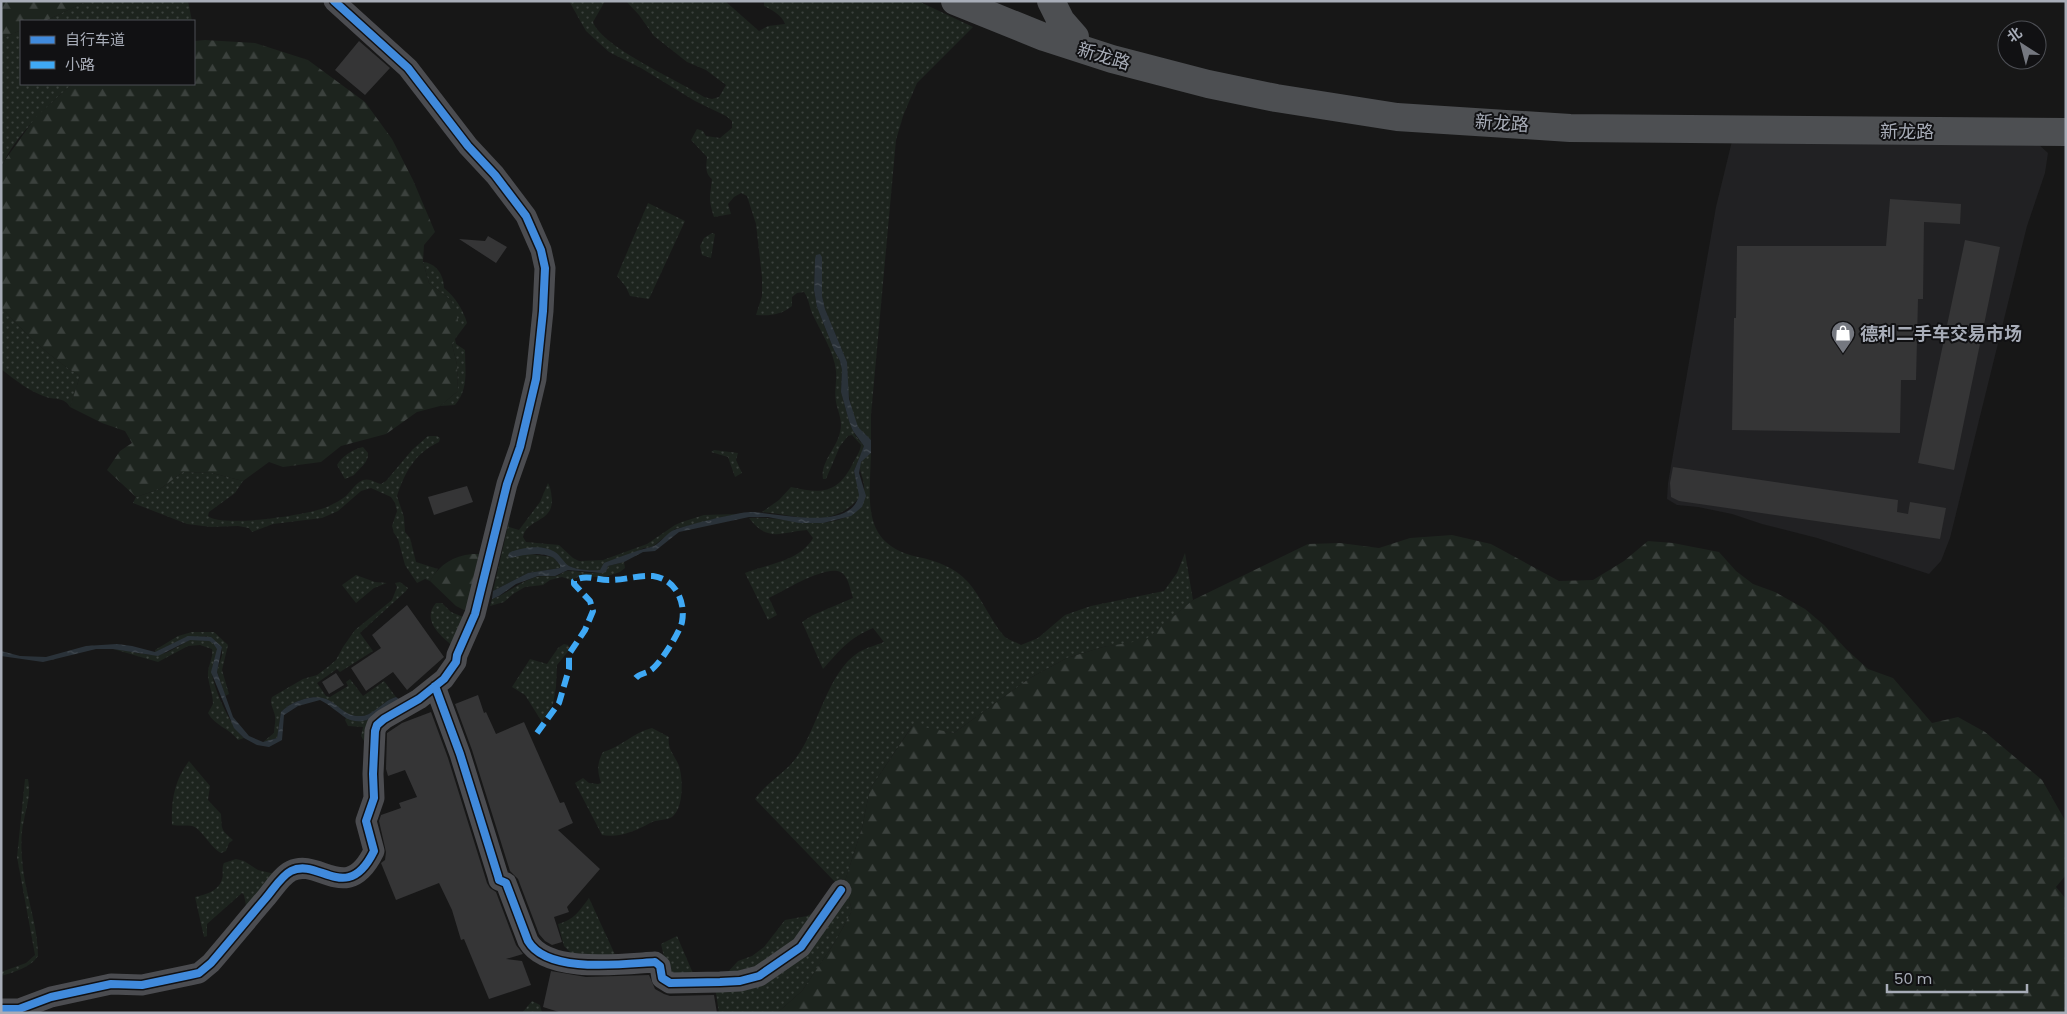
<svg xmlns="http://www.w3.org/2000/svg" width="2067" height="1014" viewBox="0 0 2067 1014" font-family="Poppins,'Noto Sans SC',sans-serif">
  <style>
    .built { fill: #212123 }
    .grass { fill: url(#grass-dots) }
    .forest { fill: url(#forest-firs) }
    .water { fill: url(#water-ripples) }
    .building { fill: #353536 }
    .lines { fill: none; stroke-linecap: round; stroke-linejoin: round }
    .minor { stroke: #4b4c50; stroke-width: 21 }
    .major { stroke: #4d4f52; stroke-width: 28 }
    .quiet { stroke: #3fa9f5; stroke-width: 6; stroke-dasharray: 12 6; stroke-linecap: butt }
    .cycleway-casing { stroke: #111113; stroke-width: 11 }
    .cycleway { stroke: #408adc; stroke-width: 8 }
    .labels { text-anchor: middle; dominant-baseline: central; stroke-width: 4; stroke-linejoin: round; paint-order: stroke }
    .street-label { font-size: 18px; fill: #a8adb8; stroke: #111113 }
    .poi-label { font-size: 18px; font-weight: bold; fill: #a8adb8; stroke: #111113; text-anchor: start }
  </style>
  <defs>
    <pattern id="grass-dots" width="8" height="8" patternUnits="userSpaceOnUse" patternTransform="scale(1.25)"><rect width="8" height="8" fill="#1d241e"/><path d="M2 2h.1M6 6h.1" fill="none" stroke="#3b413d" stroke-width="1.8" stroke-linecap="round"/></pattern>
    <pattern id="forest-firs" width="22" height="20" patternUnits="userSpaceOnUse" patternTransform="scale(1.25)"><rect width="22" height="20" fill="#1d241e"/><path d="M5 1l3.5 6h-7zM16 11l3.5 6h-7z" fill="#3b413d"/></pattern>
    <pattern id="water-ripples" width="26" height="14" patternUnits="userSpaceOnUse" patternTransform="scale(1.25)"><rect width="26" height="14" fill="#2a3239"/><path d="M2 4q2-2 4 0t4 0M15 11q2-2 4 0t4 0" fill="none" stroke="#464d54"/></pattern>
  </defs>
  <rect width="100%" height="100%" fill="#171717"/>
  <path class="built" d="M 1732,141 L 2036,142 L 2048,153 L 2045,173 L 2027,226 L 1950,538 L 1941,561 L 1929,574 L 1817,538 L 1762,524 L 1732,514 L 1698,507 L 1677,505 L 1667,499 L 1668,483 L 1716,207 Z"/>
  <path class="grass" d="M 87,1 L 188,1 L 192,21 L 45,21 Z
    M 569,1 L 605,1 L 593,22 C 603,48 678,80 704,97 L 712,99 L 719,97 L 726,85 L 706,70 L 687,62 L 654,36 L 639,15 L 626,1 L 725,1 L 759,31 L 768,26 L 785,24 C 782,15 772,10 764,6 L 764,1 L 918,1 L 973,27 L 917,83 L 903,116 L 896,140 L 871,415 L 871,440 L 857,427 L 852,411 L 848,391 L 847,362 L 825,309 L 822,296 L 821,263 L 815,258 L 814,290 L 817,307 L 834,350 L 840,361 L 842,370 L 841,392 L 849,421 L 855,435 L 864,446 L 854,471 L 859,491 L 859,498 C 832,530 797,515 762,512 L 779,500 L 791,487 C 821,494 838,494 853,463 C 856,457 860,452 861,445 L 852,435 L 848,436 L 840,446 L 826,479 L 823,479 C 820,462 837,448 840,432 C 843,421 838,412 836,402 C 834,392 837,381 836,371 C 834,351 820,331 812,313 C 809,306 809,299 804,292 L 797,293 L 792,297 L 792,306 C 781,315 770,316 756,315 L 762,296 L 762,277 L 756,224 L 747,196 L 741,193 L 734,197 L 728,204 L 731,214 L 714,217 C 708,198 710,198 712,179 C 705,174 706,166 707,157 L 691,140 L 697,129 L 703,131 L 706,136 L 720,138 L 732,128 L 732,121 L 726,116 L 695,101 L 641,68 L 609,52 L 586,31 Z
    M 21,30 L 21,84 L 72,84 C 46,108 15,135 1,168 L 1,39 Z
    M 648,203 L 685,221 L 649,299 L 630,296 L 626,287 L 617,276 Z
    M 712,233 L 715,234 L 711,258 L 702,255 L 700,246 L 704,238 Z
    M 423,262 C 436,263 444,275 444,288 C 455,297 463,309 467,323 L 455,339 L 456,344 L 465,350 C 465,370 469,389 455,405 L 440,406 L 458,391 L 457,365 L 452,344 L 452,301 L 429,283 Z
    M 1,307 C 26,334 49,357 80,376 L 70,407 C 64,397 56,400 46,397 C 29,391 15,380 1,369 Z
    M 428,436 L 437,436 L 440,438 L 439,442 C 415,453 405,472 397,496 L 404,517 L 405,532 L 410,538 L 416,562 L 438,569 L 430,581 L 425,579 L 417,583 L 405,565 L 398,539 L 394,533 L 392,526 L 397,511 L 395,503 L 391,497 L 371,488 L 361,491 L 338,511 L 322,518 L 273,524 L 252,532 L 249,528 L 238,526 L 211,527 L 187,524 L 133,503 L 136,497 L 160,489 L 183,472 L 212,473 L 243,481 L 235,493 L 209,512 L 208,516 C 221,528 312,515 329,506 C 335,503 341,500 346,496 C 351,491 356,483 363,480 C 370,478 374,482 381,484 L 386,481 L 412,450 Z
    M 363,447 L 368,453 C 369,462 360,468 354,475 L 345,479 L 337,465 C 342,456 353,449 363,447 Z
    M 714,450 L 738,453 L 736,460 L 742,473 L 735,477 L 728,457 L 711,452 Z
    M 871,453 C 870,501 860,544 918,557 C 937,561 954,567 968,582 C 982,598 990,620 1004,636 C 1008,640 1016,642 1021,645 L 1038,638 L 1065,615 L 1091,606 L 1164,591 L 1177,573 L 1185,553 L 1193,600 L 1145,641 L 1103,647 L 1067,658 L 1030,678 L 954,733 L 912,726 L 870,789 L 862,828 L 845,881 L 852,911 L 835,942 L 802,991 L 777,1013 L 719,1013 L 715,987 L 759,981 L 845,881 L 842,879 L 836,883 L 755,799 C 766,783 784,774 796,758 C 818,729 827,672 859,652 C 866,648 876,645 884,642 L 873,628 C 849,638 839,651 823,669 L 802,622 L 813,615 L 853,598 C 850,590 849,578 842,573 C 828,563 784,591 769,598 L 777,615 L 768,620 L 745,573 C 768,564 800,561 813,538 L 807,530 C 781,532 768,543 749,518 C 790,515 824,537 862,507 C 862,501 865,493 864,486 C 863,471 852,466 871,453 Z
    M 548,483 C 551,488 551,493 552,499 C 553,523 527,518 523,537 L 526,542 L 559,545 L 573,558 L 579,561 L 603,560 L 647,544 L 675,525 L 682,522 L 704,515 L 736,514 L 675,529 L 652,547 L 644,548 L 625,557 L 608,562 L 600,570 C 589,571 571,570 563,562 C 559,558 557,553 552,551 C 541,546 528,548 517,550 L 521,555 L 530,554 L 553,557 L 561,566 L 560,568 L 528,573 L 493,591 L 510,517 L 509,527 L 519,530 L 540,502 Z
    M 624,562 L 625,568 L 620,572 L 608,576 L 595,577 L 583,575 L 571,580 L 562,577 L 550,580 L 543,585 L 525,587 L 513,594 L 504,602 L 490,606 L 492,599 C 507,594 518,583 533,578 C 540,575 548,577 556,576 C 561,575 565,570 570,571 C 585,571 592,577 607,569 L 608,566 Z
    M 356,575 L 375,582 L 387,583 L 374,588 L 356,603 L 342,585 Z
    M 400,582 L 408,588 L 406,591 L 360,633 L 373,651 L 340,672 L 337,669 L 317,683 L 326,696 L 330,697 L 348,686 L 346,682 L 350,679 L 363,696 L 384,681 L 396,697 C 384,700 374,715 362,716 C 337,718 335,690 304,699 C 295,702 288,705 281,712 L 277,738 L 263,742 L 274,733 C 274,728 276,721 275,716 C 274,709 269,704 272,697 L 303,679 L 317,675 L 329,666 L 336,660 L 343,647 L 355,630 L 392,600 L 397,587 L 395,583 Z
    M 436,603 L 442,603 L 451,612 L 463,617 L 453,646 C 441,636 421,620 436,603 Z
    M 192,632 L 214,632 L 228,645 L 222,670 L 229,694 L 225,696 L 217,671 L 222,655 L 222,647 L 206,636 L 170,645 L 155,652 L 155,650 L 178,636 Z
    M 190,640 C 198,640 211,638 216,646 C 220,655 211,664 212,673 C 214,690 231,727 244,738 L 238,740 C 229,728 215,726 208,713 L 213,704 C 213,694 209,686 208,676 C 207,667 214,657 212,649 L 200,645 L 188,646 L 158,662 L 113,649 C 130,650 148,658 165,653 C 172,651 183,643 190,640 Z
    M 564,644 L 568,645 L 570,649 L 557,665 L 556,687 L 553,704 L 542,722 L 525,695 L 512,687 L 530,659 L 547,664 L 558,648 Z
    M 346,718 L 363,721 L 372,718 L 364,741 L 361,736 L 363,727 L 348,726 L 345,720 Z
    M 652,728 L 669,737 C 667,750 675,755 679,766 C 683,778 684,808 672,817 C 666,821 657,819 650,823 C 636,831 619,838 602,835 L 575,783 L 583,778 L 589,783 L 598,784 L 601,783 C 597,771 597,763 603,752 C 621,747 634,732 652,728 Z
    M 189,761 L 210,786 L 208,800 L 221,814 C 222,829 220,829 233,840 L 229,843 L 226,851 L 221,853 C 210,847 201,828 192,826 C 186,825 179,826 172,825 C 171,801 174,781 189,761 Z
    M 25,779 L 28,779 C 31,795 27,805 24,820 C 21,832 21,846 22,858 C 24,892 38,923 38,956 C 30,968 14,972 1,976 L 1,972 L 26,963 L 35,955 L 17,857 Z
    M 236,859 L 244,861 L 258,870 L 275,874 L 247,911 L 244,895 L 242,893 L 207,924 L 207,936 L 204,937 L 195,897 C 205,895 219,891 222,879 C 224,874 221,869 224,863 Z
    M 589,898 L 617,959 L 571,953 L 564,946 L 558,924 C 574,920 579,911 589,898 Z
    M 816,911 L 812,919 L 774,961 L 726,974 L 738,961 L 752,956 L 764,947 L 785,920 L 807,916 Z
    M 677,936 L 695,978 L 674,976 L 665,961 L 661,944 Z
    M 532,1001 L 540,1005 L 542,1013 L 522,1013 Z"/>
  <path class="forest" d="M 1,1 L 87,1 L 45,21 L 21,21 L 21,30 L 1,39 Z
    M 205,40 L 255,43 L 308,60 L 365,102 L 392,139 L 413,180 L 435,232 L 424,245 L 423,262 L 429,283 L 452,301 L 460,327 L 452,344 L 457,365 L 458,391 L 440,406 L 417,412 L 386,434 L 341,446 L 321,462 L 283,467 L 269,462 L 243,481 L 212,473 L 183,472 L 160,489 L 136,497 L 107,470 L 120,451 L 132,443 L 125,431 L 102,423 L 70,407 L 80,376 C 49,357 26,334 1,307 L 1,168 L 5,160 L 35,118 L 72,84 L 194,84 L 194,41 Z
    M 1452,535 L 1491,544 L 1559,581 L 1593,580 L 1624,561 L 1648,541 L 1673,543 L 1719,552 L 1736,571 L 1753,584 L 1775,592 L 1805,609 L 1824,625 L 1846,649 L 1868,669 L 1893,678 L 1932,723 L 1958,717 L 1985,732 L 2042,780 L 2066,822 L 2066,875 L 2056,887 L 2066,899 L 2066,1013 L 777,1013 L 802,991 L 835,942 L 852,911 L 845,881 L 862,828 L 870,789 L 913,725 L 954,733 L 1030,678 L 1067,658 L 1103,647 L 1145,640 L 1193,600 L 1308,544 L 1340,543 L 1379,548 L 1410,538 Z
    M 472,554 L 479,554 L 466,611 L 456,606 L 430,581 C 440,564 453,556 472,554 Z"/>
  <path class="water" d="M 820,254 L 822,257 L 822,296 L 825,309 L 847,362 L 849,399 L 858,427 L 871,440 L 871,453 L 861,462 L 859,473 L 866,496 L 862,507 L 851,516 L 823,523 L 799,523 L 768,517 L 749,517 L 679,532 L 655,551 L 643,552 L 624,562 L 608,566 L 606,572 L 602,573 L 568,570 L 555,576 L 538,576 L 516,584 L 499,596 L 492,599 L 493,591 L 528,573 L 560,568 L 560,565 C 558,563 555,558 552,557 C 539,551 523,555 510,558 L 508,556 L 509,553 C 520,547 544,544 555,552 C 561,556 563,562 569,566 C 577,570 591,571 600,570 L 604,563 C 620,557 635,551 651,547 C 659,545 665,535 672,531 C 681,526 740,512 750,512 C 775,512 851,533 859,495 L 854,471 L 864,446 L 853,431 L 849,421 L 841,392 L 842,370 L 840,361 L 834,350 L 817,307 L 814,290 L 815,259 L 816,255 Z
    M 188,636 L 211,637 L 222,647 L 217,672 L 233,717 L 249,736 L 263,742 L 277,738 L 281,712 C 288,705 295,702 304,699 C 337,690 337,718 362,716 C 374,715 384,700 396,697 L 399,699 C 384,710 366,729 346,718 C 337,712 330,705 320,700 L 298,706 L 284,715 L 282,740 L 269,747 L 257,745 L 244,738 L 234,728 L 211,672 L 217,649 L 213,643 L 209,641 L 190,640 L 158,656 L 113,649 L 96,649 L 43,662 L 1,656 L 1,651 L 20,656 L 46,657 L 86,646 L 117,644 L 132,646 L 155,652 Z"/>
  <path class="building" d="M 359,41 L 390,68 L 365,95 L 335,70 Z
    M 1890,199 L 1961,204 L 1960,224 L 1924,222 L 1923,299 L 1918,299 L 1916,380 L 1901,380 L 1900,433 L 1732,430 L 1734,318 L 1736,318 L 1737,246 L 1886,246 Z
    M 488,236 L 507,247 L 496,263 L 459,239 L 485,241 Z
    M 1965,240 L 2000,247 L 1954,470 L 1918,463 Z
    M 1673,467 L 1898,500 L 1897,512 L 1908,514 L 1910,502 L 1946,508 L 1940,539 L 1679,501 L 1671,497 L 1670,483 Z
    M 467,486 L 473,502 L 434,515 L 428,497 Z
    M 407,605 L 444,657 L 407,690 L 393,672 L 366,691 L 351,668 L 381,648 L 372,635 Z
    M 336,673 L 344,685 L 329,694 L 322,682 Z
    M 478,695 L 484,713 L 486,712 L 496,734 L 524,722 L 560,803 L 564,802 L 573,823 L 558,830 L 600,869 L 567,907 L 569,912 L 554,917 L 562,942 L 552,945 L 545,941 L 539,934 L 518,879 L 510,871 L 472,750 L 455,704 Z
    M 431,712 L 448,758 L 487,883 L 490,888 L 496,892 L 516,945 L 523,954 L 506,959 L 522,961 L 531,985 L 489,999 L 464,939 L 461,940 L 452,910 L 439,883 L 396,900 L 381,863 L 385,860 L 386,852 L 379,821 L 381,815 L 401,808 L 399,803 L 417,797 L 405,770 L 388,776 L 386,769 L 387,733 L 402,723 Z
    M 551,971 L 586,977 L 649,975 L 655,989 L 664,994 L 670,996 L 714,995 L 717,1013 L 562,1013 L 543,1007 Z"/>
  <g class="lines">
    <path class="minor" d="M 435,686 L 460,754 L 498,876 L 499,880 L 506,883 L 528,941 C 547,974 622,964 655,962 L 660,966 L 662,978 L 670,983 L 720,982 L 740,981 L 759,976 L 801,947 L 841,890
      M 1,1009 L 19,1009 L 51,997 L 111,984 L 142,985 L 190,975 L 199,973 L 211,963 C 229,942 247,920 265,899 C 273,890 281,876 291,871 C 319,857 347,906 374,851 L 366,821 L 374,798 L 373,774 L 375,731 L 377,725 L 384,719 L 419,699 L 444,679 L 456,662 L 457,655 L 475,614 L 507,484 L 520,447 L 536,379 L 543,311 L 545,268 L 541,250 L 526,216 L 495,175 L 468,146 L 408,68 L 334,1"/>
    <path class="major" d="M 955,1 L 1044,37 L 1112,59 L 1208,84 L 1276,98 L 1397,117 L 1570,128 L 2066,132
      M 1051,1 L 1061,21 L 1075,37"/>
    <path class="quiet" d="M 537,733 L 559,703 L 569,669 L 569,654 L 585,630 L 593,611 L 590,601 L 574,584 L 574,581 C 586,573 597,581 611,580 C 624,580 639,575 653,576 C 675,579 686,601 682,622 C 680,632 660,664 651,670 C 646,674 639,673 635,679"/>
    <g class="cycleway-casing">
      <path id="cycleway" d="M 435,686 L 460,754 L 498,876 L 499,880 L 506,883 L 528,941 C 547,974 622,964 655,962 L 660,966 L 662,978 L 670,983 L 720,982 L 740,981 L 759,976 L 801,947 L 841,890
        M 1,1009 L 19,1009 L 51,997 L 111,984 L 142,985 L 190,975 L 199,973 L 211,963 C 229,942 247,920 265,899 C 273,890 281,876 291,871 C 319,857 347,906 374,851 L 366,821 L 374,798 L 373,774 L 375,731 L 377,725 L 384,719 L 419,699 L 444,679 L 456,662 L 457,655 L 475,614 L 507,484 L 520,447 L 536,379 L 543,311 L 545,268 L 541,250 L 526,216 L 495,175 L 468,146 L 408,68 L 334,1"/>
    </g>
    <use href="#cycleway" class="cycleway"/>
  </g>
  <defs>
    <g id="shop-pin" transform="scale(1.25)"><path d="M0 17L-7.5 6A9.5 9.5 0 1 1 7.5 6Z" fill="#757880" stroke="#111113"/><path d="M-5-2.5h2.3a2.7 3.5 0 0 1 5.4 0H5L5.5 6h-11ZM-1.5-2.5h3a1.5 2.3 0 0 0-3 0Z" fill="#fff"/></g>
  </defs>
  <g fill-rule="evenodd">
    <use href="#shop-pin" x="1843" y="333"/>
  </g>
  <g class="labels">
    <g class="street-label">
      <text transform="translate(1104 56) rotate(17)">新龙路</text>
      <text transform="translate(1502 123) rotate(4)">新龙路</text>
      <text x="1907" y="131">新龙路</text>
    </g>
    <g class="poi-label">
      <text x="1860" y="333">德利二手车交易市场</text>
    </g>
  </g>
  <rect width="2067" height="1014" fill="none" stroke="#a8adb8" stroke-width="5"/>
  <rect x="20" y="20" width="175" height="65" fill="#111113" stroke="#4d4f55"/>
  <rect x="30" y="36" width="25" height="8" fill="#408adc" stroke="#4d4f55"/>
  <text x="65" y="45" font-size="15" fill="#a8adb8">自行车道</text>
  <rect x="30" y="61" width="25" height="8" fill="#3fa9f5" stroke="#4d4f55"/>
  <text x="65" y="70" font-size="15" fill="#a8adb8">小路</text>
  <g transform="translate(2022 45) rotate(324)"><circle r="24" fill="#111113" stroke="#4d4f55"/>
  <path d="M0-4L9 19L0 12L-9 19Z" fill="#757880"/>
  <text y="-8" font-size="14" font-weight="bold" text-anchor="middle" fill="#a8adb8">北</text>
  </g>
  <path d="M1887 984v8h140v-8" fill="none" stroke="#a8adb8" stroke-width="2.5"/>
  <text x="1894" y="984" font-size="15" fill="#a8adb8" stroke="#111113" stroke-width="4" paint-order="stroke">50 m</text>
</svg>
